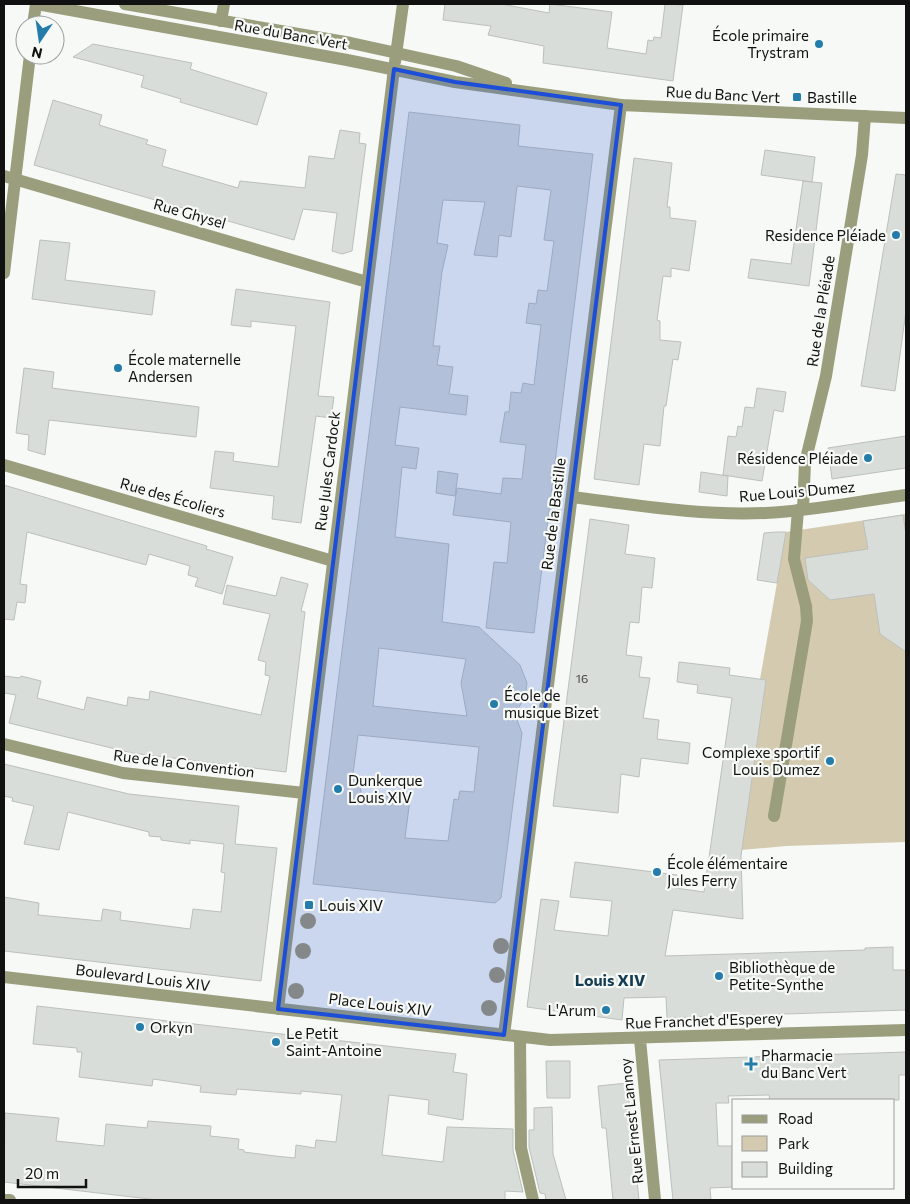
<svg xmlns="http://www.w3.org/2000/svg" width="910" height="1204" viewBox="0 0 910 1204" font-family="Commissioner,sans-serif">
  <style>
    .green { fill: #d4cab0 }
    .building { fill: #d9ddda; stroke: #bcc0bd; fill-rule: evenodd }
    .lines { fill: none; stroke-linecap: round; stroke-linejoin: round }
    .service { stroke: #9b9e7d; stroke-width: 12 }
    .minor { stroke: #9b9e7d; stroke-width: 12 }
    .tertiary { stroke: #9b9e7d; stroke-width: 12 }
    .tree { fill: #9f9776 }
    .marked { fill: #1d4ed8; fill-opacity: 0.2; stroke: #1d4ed8; stroke-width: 4; stroke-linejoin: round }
    .poi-dot { fill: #247caa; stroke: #f6f9f5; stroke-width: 2 }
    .labels { text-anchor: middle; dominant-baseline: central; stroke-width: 4.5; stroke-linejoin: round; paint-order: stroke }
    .number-label { font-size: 12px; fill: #424442 }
    .street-label { font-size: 15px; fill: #101110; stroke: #f6f9f5 }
    .poi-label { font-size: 15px; fill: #101110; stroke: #f6f9f5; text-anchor: start }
    .neighbourhood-label { font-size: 16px; font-weight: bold; fill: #143c53; stroke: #f6f9f5 }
  </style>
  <rect width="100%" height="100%" fill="#f6f9f5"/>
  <path class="green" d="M 906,514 L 906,842 L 786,846 L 741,850 L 766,680 L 760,679 L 786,532 Z"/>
  <path class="building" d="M 445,4 L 501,4 L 549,13 L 550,4 L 612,12 L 607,48 L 646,54 L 648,40 L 653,41 L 654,37 L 661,38 L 665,4 L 683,5 L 673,81 L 543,63 L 544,46 L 488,35 L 491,26 L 443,20 Z
    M 93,44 L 192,63 L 190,69 L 267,93 L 257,125 L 180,102 L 181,99 L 141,87 L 144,76 L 73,57 Z
    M 53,100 L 102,115 L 99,125 L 148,140 L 146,144 L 166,150 L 162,166 L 238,188 L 240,181 L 305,188 L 309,156 L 334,159 L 340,130 L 360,133 L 359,143 L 366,144 L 352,251 L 342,254 L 332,251 L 337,213 L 303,209 L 294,240 L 34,165 Z
    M 409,112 L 520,125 L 518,146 L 593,154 L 534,633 L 486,628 L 494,562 L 507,563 L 511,522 L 453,515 L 457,488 L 501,494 L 503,478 L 522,479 L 526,445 L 500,442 L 505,412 L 509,412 L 511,392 L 521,393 L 523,383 L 534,385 L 541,325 L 526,323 L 529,303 L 536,304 L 538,290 L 547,291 L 554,241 L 544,240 L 551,190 L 517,186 L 511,237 L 499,235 L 497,257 L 474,255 L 485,202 L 443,200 L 437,243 L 448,245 L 442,272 L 433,346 L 440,346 L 437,365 L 453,367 L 449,394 L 468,396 L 466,415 L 400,407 L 395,445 L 419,448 L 416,469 L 402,467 L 395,537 L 449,544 L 442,622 L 479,627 L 520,665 L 527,683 L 525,696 L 515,715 L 522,733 L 501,898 L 495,903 L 313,884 ZM 379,648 L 466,659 L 461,683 L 467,716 L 373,706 ZM 358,735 L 479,747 L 474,792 L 460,791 L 458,800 L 454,799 L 448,841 L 405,838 L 410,799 L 361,794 L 360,783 L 356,783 L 357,774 L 353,774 Z
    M 765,150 L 815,157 L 812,182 L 761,175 Z
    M 634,158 L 672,163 L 667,207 L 670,207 L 670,218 L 696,221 L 689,271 L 671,268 L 671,277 L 663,276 L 657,320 L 660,321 L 660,340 L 681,342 L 678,360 L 673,359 L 666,406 L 664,406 L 660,446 L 644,444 L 639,485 L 594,479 Z
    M 896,174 L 906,175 L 906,311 L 895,391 L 861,386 Z
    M 803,181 L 822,183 L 809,286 L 748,278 L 751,259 L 791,264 Z
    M 40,240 L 70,243 L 65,280 L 155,291 L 152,315 L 32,299 Z
    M 236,289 L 330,302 L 318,396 L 334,397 L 331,418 L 316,416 L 301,523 L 272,519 L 274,496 L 210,488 L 215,451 L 234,453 L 233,461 L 278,467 L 296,326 L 251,321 L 251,327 L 231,325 Z
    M 24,368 L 54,372 L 52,388 L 199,407 L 196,437 L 49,420 L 45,455 L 28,450 L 29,435 L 16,433 Z
    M 757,388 L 786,392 L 783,412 L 774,410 L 762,481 L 723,475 L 728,436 L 736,437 L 738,426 L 742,427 L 745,407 L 754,408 Z
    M 906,436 L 906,468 L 832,479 L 828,448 Z
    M 438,471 L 458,474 L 455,496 L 436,493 Z
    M 701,472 L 728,476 L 727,496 L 699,492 Z
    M 4,485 L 207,546 L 206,549 L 233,557 L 222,594 L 195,586 L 198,578 L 188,575 L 190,566 L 149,554 L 146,565 L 27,532 L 20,584 L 27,585 L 25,603 L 17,602 L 14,620 L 4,619 Z
    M 903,515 L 906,535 L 906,652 L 880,634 L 874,594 L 830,600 L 808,580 L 805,558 L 868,549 L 863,521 Z
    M 590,519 L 629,525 L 625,554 L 655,558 L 652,588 L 642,587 L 639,623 L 630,622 L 626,655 L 642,657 L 639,677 L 650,678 L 643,718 L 659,720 L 657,739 L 690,743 L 688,764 L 641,758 L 639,777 L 621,774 L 618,813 L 553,806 Z
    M 776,532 L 786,532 L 777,583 L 757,580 L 764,533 Z
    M 281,577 L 308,584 L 301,611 L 305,612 L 286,772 L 132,753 L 9,723 L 16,695 L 4,693 L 4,676 L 20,678 L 21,676 L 41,681 L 37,698 L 84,710 L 87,697 L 127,706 L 128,697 L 149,700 L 150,691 L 261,715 L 270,676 L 265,675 L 266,662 L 258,660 L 270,614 L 223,604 L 227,585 L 276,596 Z
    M 679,662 L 730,668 L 729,675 L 766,680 L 741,856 L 743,919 L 673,910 L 665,956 L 865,950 L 865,948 L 893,947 L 893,970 L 906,970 L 906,1010 L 667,1018 L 666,997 L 624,998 L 622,1020 L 527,1007 L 541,899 L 559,901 L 554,930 L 608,936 L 612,901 L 570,897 L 575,862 L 677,875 L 676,888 L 704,892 L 732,698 L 697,693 L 698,685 L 677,682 Z
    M 4,764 L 129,794 L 239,806 L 235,844 L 277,848 L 261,981 L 4,951 L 4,897 L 39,903 L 38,915 L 101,921 L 103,909 L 121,912 L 120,920 L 190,929 L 193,909 L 221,912 L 225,873 L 221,872 L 224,844 L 190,840 L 190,844 L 161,840 L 161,837 L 149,836 L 149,832 L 68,812 L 59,850 L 24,844 L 34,806 L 12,801 L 13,798 L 4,796 Z
    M 37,1006 L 456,1054 L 453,1072 L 467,1074 L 463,1120 L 428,1114 L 429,1100 L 389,1095 L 382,1155 L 443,1162 L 447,1127 L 513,1129 L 513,1150 L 523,1192 L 505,1191 L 505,1200 L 158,1200 L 4,1182 L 5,1113 L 59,1118 L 56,1141 L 104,1146 L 106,1124 L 147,1128 L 148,1121 L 211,1126 L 210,1136 L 239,1139 L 238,1149 L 244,1150 L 244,1152 L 275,1156 L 295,1158 L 296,1145 L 315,1148 L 316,1140 L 336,1142 L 342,1095 L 301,1091 L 301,1094 L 237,1089 L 236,1095 L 200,1092 L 201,1086 L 153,1079 L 152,1086 L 79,1077 L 82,1052 L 77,1052 L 77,1048 L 33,1044 Z
    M 906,1052 L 906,1075 L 899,1075 L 899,1100 L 770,1100 L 769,1095 L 728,1096 L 729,1103 L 716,1103 L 718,1146 L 734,1146 L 734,1187 L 710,1188 L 711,1200 L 673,1200 L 659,1060 Z
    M 546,1061 L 570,1061 L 570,1098 L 547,1098 Z
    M 627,1083 L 639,1200 L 613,1200 L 606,1128 L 602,1128 L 598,1086 Z
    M 552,1107 L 553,1154 L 566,1200 L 546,1200 L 545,1194 L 540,1193 L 529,1147 L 529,1130 L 534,1130 L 534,1108 Z"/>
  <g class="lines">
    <path class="service" d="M 221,21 L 224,4
      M 774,816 L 807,621 L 806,606 L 794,559 L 798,510"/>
    <path class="minor" d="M 33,25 L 36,4
      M 4,176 L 367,282
      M 4,273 L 30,55
      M 4,465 L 333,561
      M 572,497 C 636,505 701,516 766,513 C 813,511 860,501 906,495
      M 803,509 L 805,463 L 826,376 L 862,155 L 865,116
      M 4,744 L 123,773 L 304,793
      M 4,977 L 550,1040 L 906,1030
      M 278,1009 L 394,69
      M 504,1035 L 621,105
      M 520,1037 L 521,1148 L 533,1200
      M 640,1039 L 655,1200
      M 4,1200 L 10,1200"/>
    <path class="tertiary" d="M 37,4 L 347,60 L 455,82 L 621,105 L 906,118
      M 125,4 L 351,43 L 456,66 L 506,83
      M 395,62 L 403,4"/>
  </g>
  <g class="tree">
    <circle cx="308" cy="921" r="8"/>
    <circle cx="501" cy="946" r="8"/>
    <circle cx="303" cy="951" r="8"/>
    <circle cx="497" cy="975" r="8"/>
    <circle cx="296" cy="991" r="8"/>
    <circle cx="489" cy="1008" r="8"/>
  </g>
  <path class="marked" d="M 394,69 L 455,82 L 621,105 L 504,1035 L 278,1009 Z"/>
  <g class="poi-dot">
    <circle cx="819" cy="44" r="5"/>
    <rect x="792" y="92" width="10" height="10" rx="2.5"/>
    <circle cx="896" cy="235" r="5"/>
    <circle cx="118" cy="368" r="5"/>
    <circle cx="868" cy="458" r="5"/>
    <circle cx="494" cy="704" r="5"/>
    <circle cx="830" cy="761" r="5"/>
    <circle cx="338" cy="789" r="5"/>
    <circle cx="657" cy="872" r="5"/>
    <rect x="304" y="900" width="10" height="10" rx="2.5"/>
    <circle cx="719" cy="976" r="5"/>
    <circle cx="606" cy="1010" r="5"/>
    <circle cx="140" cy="1027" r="5"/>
    <circle cx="276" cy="1042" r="5"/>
    <path d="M748.5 1056.5h5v5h5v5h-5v5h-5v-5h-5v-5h5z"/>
  </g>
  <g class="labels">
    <g class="number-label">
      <text x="582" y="678">16</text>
    </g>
    <g class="street-label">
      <text transform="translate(291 34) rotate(10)">Rue du Banc Vert</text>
      <text transform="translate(723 94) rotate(3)">Rue du Banc Vert</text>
      <text transform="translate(190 213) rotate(16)">Rue Ghysel</text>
      <text transform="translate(820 311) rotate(-81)">Rue de la Pléiade</text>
      <text transform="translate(327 471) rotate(-83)">Rue Jules Cardock</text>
      <text transform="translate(797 491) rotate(-5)">Rue Louis Dumez</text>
      <text transform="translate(173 497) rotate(16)">Rue des Écoliers</text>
      <text transform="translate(553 514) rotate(-83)">Rue de la Bastille</text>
      <text transform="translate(184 763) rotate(7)">Rue de la Convention</text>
      <text transform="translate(143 977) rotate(7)">Boulevard Louis XIV</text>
      <text transform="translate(380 1004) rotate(7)">Place Louis XIV</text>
      <text transform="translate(704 1020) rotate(-2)">Rue Franchet d'Esperey</text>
      <text transform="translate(631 1121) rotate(-96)">Rue Ernest Lannoy</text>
    </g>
    <g class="poi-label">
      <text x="809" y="35" text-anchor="end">École primaire<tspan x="809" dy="17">Trystram</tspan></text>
      <text x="807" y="97">Bastille</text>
      <text x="886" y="235" text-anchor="end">Residence Pléiade</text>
      <text x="128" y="359">École maternelle<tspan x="128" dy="17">Andersen</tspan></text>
      <text x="858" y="458" text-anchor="end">Résidence Pléiade</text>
      <text x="504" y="695">École de<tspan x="504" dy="17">musique Bizet</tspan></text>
      <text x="820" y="752" text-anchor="end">Complexe sportif<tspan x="820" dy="17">Louis Dumez</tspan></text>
      <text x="348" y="780">Dunkerque<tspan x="348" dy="17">Louis XIV</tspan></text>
      <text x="667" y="863">École élémentaire<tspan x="667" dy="17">Jules Ferry</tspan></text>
      <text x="319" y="905">Louis XIV</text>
      <text x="729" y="967">Bibliothèque de<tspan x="729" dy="17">Petite-Synthe</tspan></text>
      <text x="596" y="1010" text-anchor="end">L'Arum</text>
      <text x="150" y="1027">Orkyn</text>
      <text x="286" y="1033">Le Petit<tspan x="286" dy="17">Saint-Antoine</tspan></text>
      <text x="761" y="1055">Pharmacie<tspan x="761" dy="17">du Banc Vert</tspan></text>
    </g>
    <g class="neighbourhood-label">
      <text x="610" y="979">Louis XIV</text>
    </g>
  </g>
  <rect width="910" height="1204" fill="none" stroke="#101110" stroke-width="10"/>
  <rect x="732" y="1099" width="162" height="90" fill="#f6f9f5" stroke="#9a9c99"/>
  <rect x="742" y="1115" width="25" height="8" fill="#9b9e7d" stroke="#9a9c99"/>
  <text x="778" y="1124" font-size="15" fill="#101110">Road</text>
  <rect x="742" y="1136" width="25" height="15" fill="#d4cab0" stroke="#9a9c99"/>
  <text x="778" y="1149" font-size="15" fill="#101110">Park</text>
  <rect x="742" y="1162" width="25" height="15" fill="#d9ddda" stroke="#9a9c99"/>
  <text x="778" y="1174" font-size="15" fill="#101110">Building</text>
  <g transform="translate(40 40) rotate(193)"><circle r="24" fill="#f6f9f5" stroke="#9a9c99"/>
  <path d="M0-4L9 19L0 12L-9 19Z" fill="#247caa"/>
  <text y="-8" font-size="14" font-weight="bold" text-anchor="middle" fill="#101110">N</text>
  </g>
  <path d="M18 1179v8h68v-8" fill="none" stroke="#101110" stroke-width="2.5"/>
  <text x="25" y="1179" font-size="15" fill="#101110" stroke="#f6f9f5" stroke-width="4" paint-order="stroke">20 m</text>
</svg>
